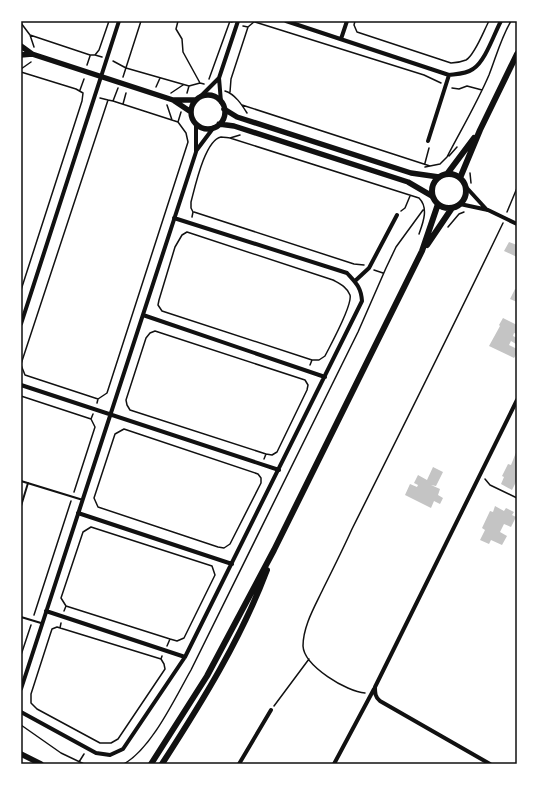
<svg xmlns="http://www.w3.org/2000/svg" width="538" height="785" viewBox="0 0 538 785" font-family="Karla,sans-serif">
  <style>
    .building { fill: #c4c4c4 }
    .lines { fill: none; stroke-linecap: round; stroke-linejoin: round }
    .path { stroke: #111; stroke-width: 1.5 }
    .service { stroke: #111; stroke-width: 2 }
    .minor { stroke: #111; stroke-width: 4 }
    .tertiary { stroke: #111; stroke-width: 5.5 }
    .secondary { stroke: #111; stroke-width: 6 }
    .neatline { fill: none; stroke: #111; stroke-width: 1.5 }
  </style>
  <rect width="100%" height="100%" fill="#fff"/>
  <path class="building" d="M 509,242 L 517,245 L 517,257 L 504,251 Z
    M 515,289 L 517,290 L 517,302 L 510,299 Z
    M 503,318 L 517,325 L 517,334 L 514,333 L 513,336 L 517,338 L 517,341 L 516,344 L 511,341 L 509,345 L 517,349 L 517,353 L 514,358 L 489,346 L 500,326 L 499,325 Z
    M 517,450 L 517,483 L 516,482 L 512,490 L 501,484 L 504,477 L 502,476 L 508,464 L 511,465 Z
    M 433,467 L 443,472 L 436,486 L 431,485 L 440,489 L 438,495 L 443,498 L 440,504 L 434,501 L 431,508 L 405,495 L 410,484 L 417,487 L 418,485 L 414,483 L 418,475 L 427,480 Z
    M 495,506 L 504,511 L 506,508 L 514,512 L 512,515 L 516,517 L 511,527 L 504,524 L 500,532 L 507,536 L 502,545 L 491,540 L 489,544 L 480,540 L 485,530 L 482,528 L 490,511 L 493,512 Z"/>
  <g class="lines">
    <path class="path" d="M 178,21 L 176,29 L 182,39 L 183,52 L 200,83
      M 322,21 L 332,21
      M 355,21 L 354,25 L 357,32 L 451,63 C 456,63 461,62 466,60 C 475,55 484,30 489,21
      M 255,22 L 424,75 L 441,83
      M 21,23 L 30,35 L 34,47
      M 243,26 L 248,27 L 255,21
      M 30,35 L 90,55 L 95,55 L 102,57
      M 95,55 L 99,50 L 109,21
      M 113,61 L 126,68 L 189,86 L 200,83 L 204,84
      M 87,65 L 90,56
      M 21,69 L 31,62
      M 21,72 L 76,89 L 83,93 L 82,101 L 21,290
      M 123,77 L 141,21
      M 209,79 L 230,21 L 232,22
      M 156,87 L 160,78
      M 452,88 L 459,89 L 467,86 L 482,90
      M 80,90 L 84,79
      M 225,91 C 235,94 242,105 247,113
      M 230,92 L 231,79 L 248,27
      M 171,93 L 183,85
      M 187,93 L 189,86
      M 100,98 L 108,100
      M 123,104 L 126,93
      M 167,105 L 172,120
      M 242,105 L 430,166
      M 178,122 L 181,112
      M 230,138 L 240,135
      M 449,156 L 457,147
      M 425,163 L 429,148
      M 425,167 L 440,164 L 447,157 C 461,130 477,103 489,75 C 496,57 501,38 511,21
      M 470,173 L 471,183
      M 401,211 L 405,208 L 410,196
      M 194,212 L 354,264 L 364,265
      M 507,212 L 517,188
      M 192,217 L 193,212 L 191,208 L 191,202 C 195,187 205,140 221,137 C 224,137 228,138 230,138 L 419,198
      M 448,227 L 459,214 L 464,212
      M 419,234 C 423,223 429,208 419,198
      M 374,270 L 383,273
      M 21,364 L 108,100 L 113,101 L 118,88
      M 21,365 L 25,375 L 98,399
      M 310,365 L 312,360 L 319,360 L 325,356 C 331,344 353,305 350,295 C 347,287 340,284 333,280 L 187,232 L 182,235 L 175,247 L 159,300 L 158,305 L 162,311 L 312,360
      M 21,396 L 91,419
      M 97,403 L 98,399 L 107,393 L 188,142 L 186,133 L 178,122 L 113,101
      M 124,429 L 258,474 L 261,478 L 261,483 L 230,544 L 224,548 L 218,547 L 98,507 L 94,498 L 115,434 Z
      M 264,459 L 266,454 L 130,410 L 127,405 L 126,400 L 146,338 L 150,333 L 155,331 L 305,380 L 308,385 L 307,390 L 277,452 L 272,455 L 266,454
      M 485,479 L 490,485 L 517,498
      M 74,492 L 95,427 L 91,419 L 93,414
      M 66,606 L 170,639
      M 64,611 L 66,606 L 61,598 L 83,532 L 91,527 L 212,566 L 215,575 L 184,638 L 177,641 L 170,639 L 167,646
      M 34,615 L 71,501
      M 60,628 L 61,623
      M 21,655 L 31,625
      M 161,659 L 57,627 L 52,629 L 50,635 L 31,694 L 31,703 L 37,709 L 100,743 L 111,743 L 118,739 L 165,669 L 164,664 L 161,659 L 162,656
      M 365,693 C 347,692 304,666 303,646 C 303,626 315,606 323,589 C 333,569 343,549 352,529 C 403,427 454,325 503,223
      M 274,706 L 309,659
      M 21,725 L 61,753 L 84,764
      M 79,762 L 84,754
      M 124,764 C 152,748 175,698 191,670 L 358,332 L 386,268 L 396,247 L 423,210"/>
    <path class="service" d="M 21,481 L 83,500
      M 21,506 L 28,483
      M 21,617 L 41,623"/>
    <path class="minor" d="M 286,21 L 449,75 C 457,74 466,74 473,69 C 485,62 494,34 501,21
      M 341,39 L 347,21
      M 200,97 L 219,78
      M 221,102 L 219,78 L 238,21
      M 428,141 L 449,75
      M 196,151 L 214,127
      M 466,187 L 487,210
      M 460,204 L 488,210 L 517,224
      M 355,281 L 369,268 L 397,215
      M 143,315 L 325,377
      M 21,324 L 119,21
      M 21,385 L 279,470
      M 78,513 L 232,564
      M 46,611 L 185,657
      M 21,689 L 196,152 L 196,124
      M 21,712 L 96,753 L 110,755 L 123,749 L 185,657 L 362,301 C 361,287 356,283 347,273 L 174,218
      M 239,764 L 271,710
      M 334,764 L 374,689
      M 490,764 L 380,701 C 375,697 375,693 375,687 L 517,400"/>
    <path class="tertiary" d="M 21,46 L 32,54 L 173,100 L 191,112
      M 21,55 L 32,54
      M191 112a17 17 0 1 1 34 0a17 17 0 1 1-34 0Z
      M 173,100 L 196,100
      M 224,109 L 237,117 L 411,173 L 439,177
      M 219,124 L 234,126 L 408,182 L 432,196
      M 21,754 L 41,764"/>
    <path class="secondary" d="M432 191a17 17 0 1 1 34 0a17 17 0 1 1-34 0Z
      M 447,174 L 474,138
      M 460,178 L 480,130 L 517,54
      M 427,245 L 452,208
      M 151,764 L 207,676 L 274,550 L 422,251 L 438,204
      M 162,764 C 202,702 241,639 267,570"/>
  </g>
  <rect width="538" height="785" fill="none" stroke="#ffffff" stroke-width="44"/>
  <rect x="22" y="22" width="494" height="741" class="neatline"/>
</svg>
